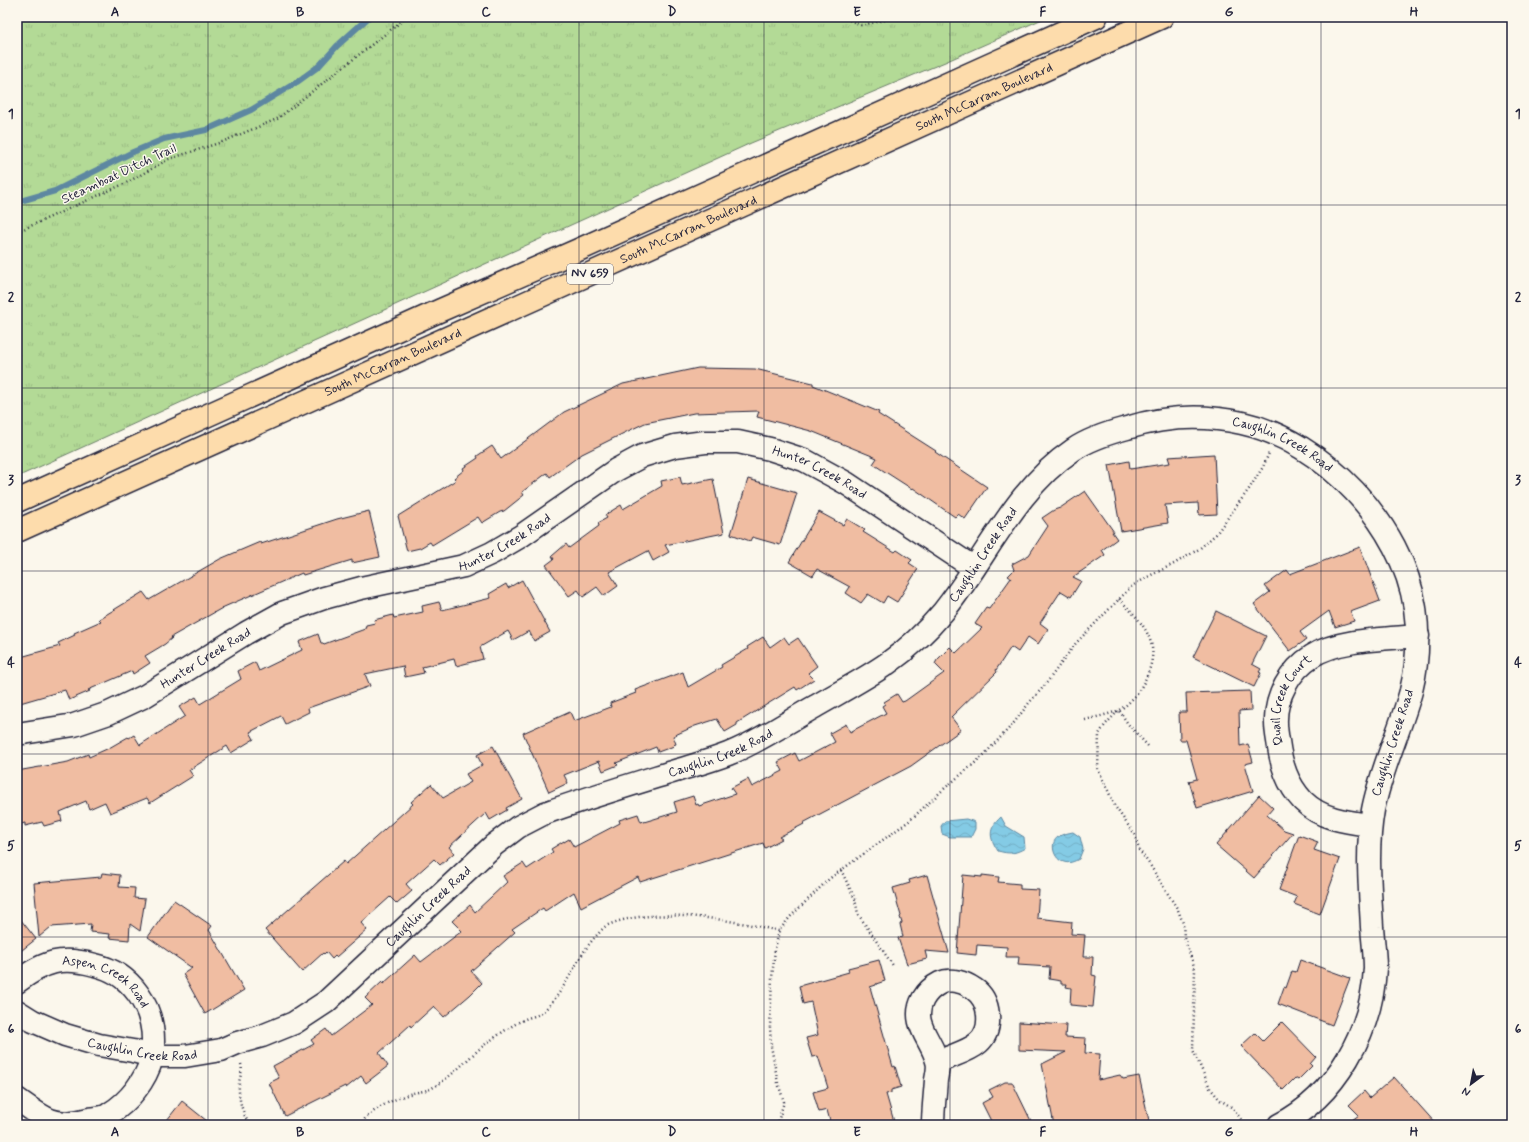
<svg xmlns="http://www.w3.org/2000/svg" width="1529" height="1142" viewBox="0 0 1529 1142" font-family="Mynerve,sans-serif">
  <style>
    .grass { fill: url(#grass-tufts); stroke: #6a7e68 }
    .water { fill: url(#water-waves); stroke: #5d87a1 }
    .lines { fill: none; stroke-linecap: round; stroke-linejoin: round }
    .stream { stroke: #5d87a1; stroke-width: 6 }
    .building { fill: #f0bda2; stroke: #22223b }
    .minor-casing { stroke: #22223b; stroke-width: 25 }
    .major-casing { stroke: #22223b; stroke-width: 25 }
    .path { stroke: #22223b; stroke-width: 2.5; stroke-dasharray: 1 3; stroke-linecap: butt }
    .minor { stroke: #fbf7ec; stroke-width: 22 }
    .major { stroke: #fddcac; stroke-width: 22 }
    .grid { fill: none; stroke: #22223b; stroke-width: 1; stroke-opacity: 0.55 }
    .labels { text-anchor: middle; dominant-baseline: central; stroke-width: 3; stroke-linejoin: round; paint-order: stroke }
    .shield { fill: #fbf7ec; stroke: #636270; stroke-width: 1 }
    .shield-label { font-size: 12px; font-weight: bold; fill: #22223b }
    .street-label { font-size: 13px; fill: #22223b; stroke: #fbf7ec }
    .neatline { fill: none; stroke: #22223b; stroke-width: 1.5 }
    .grid-label { font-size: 13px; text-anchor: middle; font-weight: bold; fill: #22223b }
  </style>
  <defs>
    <pattern id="grass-tufts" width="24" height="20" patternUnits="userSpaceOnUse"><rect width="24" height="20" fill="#b3da96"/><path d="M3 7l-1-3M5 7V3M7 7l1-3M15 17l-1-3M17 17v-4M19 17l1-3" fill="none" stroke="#9abb82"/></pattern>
    <pattern id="water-waves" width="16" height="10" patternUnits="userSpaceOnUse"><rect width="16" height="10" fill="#84cbe5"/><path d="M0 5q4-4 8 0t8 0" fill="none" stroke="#72aec5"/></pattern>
  </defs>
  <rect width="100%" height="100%" fill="#fbf7ec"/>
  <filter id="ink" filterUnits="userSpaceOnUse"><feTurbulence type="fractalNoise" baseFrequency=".025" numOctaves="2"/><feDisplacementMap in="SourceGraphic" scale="8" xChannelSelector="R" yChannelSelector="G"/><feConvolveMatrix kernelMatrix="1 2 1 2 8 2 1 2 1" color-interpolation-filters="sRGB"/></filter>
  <g filter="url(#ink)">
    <path class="grass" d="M 17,17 L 1047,17 L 945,62 L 751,143 L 17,477 Z"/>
    <path class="water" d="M 1001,817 L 1006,826 L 1024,837 L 1025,848 C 1015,854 1009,854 998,851 C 989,837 988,829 1001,817 Z
      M 966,819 L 975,822 L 975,829 L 971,837 L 950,837 L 942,834 L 941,826 L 945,821 Z
      M 1073,832 L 1080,837 L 1083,849 L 1079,859 C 1075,861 1069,864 1064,862 C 1054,860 1049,843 1058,837 C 1062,834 1068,833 1073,832 Z"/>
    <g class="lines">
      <path class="stream" d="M 17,202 L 55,191 L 133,152 L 164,139 L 206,130 L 251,110 L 297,82 L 319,66 L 337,46 L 369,17"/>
    </g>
    <path class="building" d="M 698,368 L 755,369 L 813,383 L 813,385 L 879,412 L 878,414 L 936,451 L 935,452 L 987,487 L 965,519 L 958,514 L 955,517 L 913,488 L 912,489 L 873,464 L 877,458 L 811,431 L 757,417 L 759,411 L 694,413 L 645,423 L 624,433 L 582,454 L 550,477 L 547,473 L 522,492 L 524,495 L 504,511 L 500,512 L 482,523 L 478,517 L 432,545 L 430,542 L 420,548 L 407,551 L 398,516 L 456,480 L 454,478 L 464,470 L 463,468 L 478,458 L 477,456 L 492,446 L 501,459 L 564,412 L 623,384 Z
      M 1214,454 L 1217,514 L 1199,515 L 1198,503 L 1165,505 L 1168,523 L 1121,531 L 1109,465 L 1129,461 L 1130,469 L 1170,463 L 1168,457 Z
      M 680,477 L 682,485 L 713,479 L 724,533 L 665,545 L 669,552 L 653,561 L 648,551 L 609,572 L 618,586 L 604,596 L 597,587 L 583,597 L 578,590 L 569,596 L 546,565 L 554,559 L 552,556 L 566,544 L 569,548 L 599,526 L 598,523 L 607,518 L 605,515 L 621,505 L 623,509 L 662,486 L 661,481 Z
      M 748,479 L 797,493 L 780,545 L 752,537 L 750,541 L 731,534 Z
      M 1085,491 L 1114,532 L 1112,532 L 1117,539 L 1102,550 L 1105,555 L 1073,577 L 1081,581 L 1071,597 L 1061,591 L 1040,623 L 1048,629 L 1038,644 L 1028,637 L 1018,652 L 1011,647 L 996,670 L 997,672 L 951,717 L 961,730 L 911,766 L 803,823 L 804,824 L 779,837 L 782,839 L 765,848 L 763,843 L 640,882 L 638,877 L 581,907 L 574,892 L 545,911 L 543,908 L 512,929 L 515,932 L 471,971 L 482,983 L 470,995 L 444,1017 L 434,1006 L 411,1027 L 410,1025 L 379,1053 L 388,1066 L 366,1083 L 361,1076 L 346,1088 L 345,1086 L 285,1116 L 269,1083 L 279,1078 L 273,1066 L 314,1044 L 311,1040 L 326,1029 L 331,1036 L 372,1005 L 365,998 L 382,982 L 383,984 L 415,955 L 421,962 L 462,931 L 452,921 L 470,905 L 475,912 L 507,882 L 503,876 L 523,863 L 527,869 L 553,852 L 551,849 L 564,841 L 564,842 L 569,839 L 574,847 L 620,823 L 619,820 L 638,814 L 641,822 L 644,821 L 644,822 L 677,812 L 674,802 L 693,796 L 696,805 L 698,804 L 699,806 L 735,794 L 731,788 L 748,779 L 752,787 L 783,771 L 778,762 L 795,753 L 799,761 L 835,742 L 830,733 L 846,724 L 850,732 L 886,713 L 882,706 L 885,704 L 884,702 L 897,694 L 902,702 L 905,701 L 944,673 L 935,664 L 937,660 L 950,647 L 956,653 L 982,628 L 975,624 L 986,608 L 989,609 L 1011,578 L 1008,576 L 1014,570 L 1012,564 L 1029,555 L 1048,526 L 1042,518 L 1054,510 L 1060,508 Z
      M 369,511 L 380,557 L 352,563 L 352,560 L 303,575 L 302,573 L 224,607 L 171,637 L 172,638 L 165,644 L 145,656 L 150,663 L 133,674 L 132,671 L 88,690 L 90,691 L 69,700 L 65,690 L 20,703 L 17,692 L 17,658 L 60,646 L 58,643 L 75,635 L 74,633 L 101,621 L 99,619 L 143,592 L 149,600 L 220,559 L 260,542 L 261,544 L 337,519 Z
      M 819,512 L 843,525 L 847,519 L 865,530 L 863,532 L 895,552 L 897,550 L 912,560 L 909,563 L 918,569 L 897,602 L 887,596 L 883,603 L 868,594 L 861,603 L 846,593 L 850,587 L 817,569 L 813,576 L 789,562 Z
      M 1360,547 L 1380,601 L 1353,611 L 1351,612 L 1354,621 L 1335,627 L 1329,611 L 1300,632 L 1306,640 L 1290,651 L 1254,604 L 1270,592 L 1265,586 L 1287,570 L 1290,574 Z
      M 522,580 L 550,632 L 534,641 L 529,631 L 513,640 L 508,631 L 480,647 L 483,659 L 456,666 L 454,659 L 422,667 L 424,673 L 405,677 L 403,666 L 365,674 L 370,686 L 308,708 L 309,712 L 285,724 L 281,716 L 250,732 L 254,739 L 231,753 L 227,746 L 189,770 L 193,776 L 150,803 L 147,798 L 110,813 L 105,802 L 89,809 L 86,801 L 60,812 L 62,821 L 44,826 L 42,822 L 25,826 L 25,823 L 17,825 L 17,771 L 68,762 L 88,754 L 89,757 L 109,748 L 128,737 L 129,738 L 134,735 L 140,745 L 185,716 L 179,707 L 196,697 L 200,704 L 241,679 L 238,671 L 255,662 L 259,671 L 302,650 L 299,642 L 318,634 L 321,643 L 323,643 L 324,644 L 365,629 L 366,625 L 375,623 L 374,620 L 393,615 L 394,618 L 423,612 L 422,606 L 439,602 L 442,610 L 491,598 L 489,594 L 506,584 L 508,588 Z
      M 1216,611 L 1266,636 L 1252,664 L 1261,669 L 1259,672 L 1261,673 L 1254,687 L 1193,657 Z
      M 763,637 L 770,647 L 784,637 L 789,644 L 798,638 L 817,666 L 808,673 L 814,679 L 797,690 L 795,687 L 737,723 L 737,725 L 725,732 L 717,719 L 695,726 L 673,736 L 676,744 L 673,745 L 674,746 L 658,752 L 656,747 L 616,763 L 618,765 L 603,771 L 599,761 L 564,775 L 568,783 L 549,792 L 523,733 L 570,712 L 574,721 L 611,707 L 610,703 L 636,693 L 635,690 L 683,672 L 688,687 L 722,667 L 721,665 L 748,649 L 747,647 Z
      M 1250,691 L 1251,710 L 1239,711 L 1240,746 L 1248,744 L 1253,762 L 1245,764 L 1253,791 L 1197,808 L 1189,781 L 1197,779 L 1186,740 L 1180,740 L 1179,712 L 1187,712 L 1186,693 Z
      M 493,746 L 522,799 L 506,808 L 507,810 L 490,820 L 486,813 L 449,847 L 454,853 L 440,865 L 434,859 L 406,884 L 412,891 L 397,904 L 390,897 L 361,923 L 367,930 L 336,957 L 335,956 L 332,959 L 326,952 L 324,954 L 323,953 L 302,972 L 265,930 L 344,861 L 346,864 L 413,804 L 411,802 L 431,784 L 443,798 L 471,782 L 466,774 L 482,765 L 477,755 Z
      M 1259,795 L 1273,808 L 1267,815 L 1284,830 L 1293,833 L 1254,878 L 1216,845 Z
      M 1299,835 L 1318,842 L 1314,850 L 1340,859 L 1320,914 L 1294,904 L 1297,897 L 1279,890 Z
      M 102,873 L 120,875 L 119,887 L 135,888 L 134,898 L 145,899 L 140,931 L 130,924 L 129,940 L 109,938 L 110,934 L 90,932 L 91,924 L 51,927 L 39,937 L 34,883 L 101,877 Z
      M 927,875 L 949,953 L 925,951 L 927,959 L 907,964 L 898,938 L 903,937 L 900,924 L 902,923 L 900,917 L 901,916 L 893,888 L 910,883 L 909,880 Z
      M 963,875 L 982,877 L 982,875 L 999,877 L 998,882 L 1020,884 L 1020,889 L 1039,890 L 1037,918 L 1072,922 L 1071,934 L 1085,935 L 1083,957 L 1093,957 L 1092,975 L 1096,976 L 1093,1007 L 1070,1005 L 1071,988 L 1066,987 L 1067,984 L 1061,984 L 1061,981 L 1049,979 L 1050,967 L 1018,965 L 1019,957 L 1006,957 L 1007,947 L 977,945 L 976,955 L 957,953 Z
      M 174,900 L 212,926 L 209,930 L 244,990 L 205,1014 L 183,974 L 192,968 L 148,937 Z
      M 17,915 L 36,939 L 17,954 Z
      M 879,960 L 885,981 L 876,984 L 876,985 L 870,987 L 893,1067 L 895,1066 L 901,1087 L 891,1090 L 891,1093 L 886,1094 L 895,1125 L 831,1125 L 827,1110 L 819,1112 L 813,1092 L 828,1088 L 818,1056 L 812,1057 L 806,1038 L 818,1035 L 811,1002 L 803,1004 L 799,986 L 849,972 L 848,968 Z
      M 1300,960 L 1350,978 L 1332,1025 L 1278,1004 L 1284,987 L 1286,988 L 1292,971 L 1296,972 Z
      M 1019,1022 L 1066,1025 L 1065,1037 L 1086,1038 L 1085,1053 L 1100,1054 L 1098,1080 L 1120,1075 L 1123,1079 L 1139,1076 L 1150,1125 L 1054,1125 L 1042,1064 L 1066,1052 L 1019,1050 Z
      M 1282,1022 L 1316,1057 L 1310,1064 L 1312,1066 L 1298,1080 L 1295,1078 L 1283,1090 L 1241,1046 L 1255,1033 L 1263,1041 Z
      M 1394,1077 L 1437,1125 L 1345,1125 L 1359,1115 L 1349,1105 L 1364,1091 L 1370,1098 Z
      M 1005,1082 L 1012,1082 L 1033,1125 L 993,1125 L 982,1103 L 993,1097 L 989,1090 Z
      M 182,1101 L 212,1125 L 163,1125 Z"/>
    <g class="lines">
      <g class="minor-casing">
        <g id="minor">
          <path id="s1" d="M 17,734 L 74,725 L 109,713 L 145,696 L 246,633 L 282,613 L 324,598 L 361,588 L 464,566 L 492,553 L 521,536 L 616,470 L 642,456 L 675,446 L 705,442 L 738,442 L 770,449 L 804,460 L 846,483 L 974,568"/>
          <path id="s2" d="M 1370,825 C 1346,822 1321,819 1303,801 C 1287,784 1281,764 1278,741 C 1277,735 1276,729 1276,723 C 1275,697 1290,670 1312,656 C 1338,639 1386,639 1418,636"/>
          <path id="s3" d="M 17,982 C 45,961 61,956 95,965 C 131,973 154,1007 153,1043 C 153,1048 154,1053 152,1058 C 146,1080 129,1102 109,1114 C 104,1118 95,1118 89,1119 C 76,1122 63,1125 50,1120 C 38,1115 27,1106 17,1099"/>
          <path id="s4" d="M 17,1011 L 33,1021 L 65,1035 L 99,1045 L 133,1051 L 153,1056 L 185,1056 L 221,1050 L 237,1043 L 262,1036 L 294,1023 L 326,1002 L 494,845 L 518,827 L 545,813 C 587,798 630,785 672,772 C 691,766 710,761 728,754 C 759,742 787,722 816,706 C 840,692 865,679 888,663 C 908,649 927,631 943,612 C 986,559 1014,490 1073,450 C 1089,439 1108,433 1127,428 C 1166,416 1202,414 1242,423 C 1323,441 1403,525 1415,608 C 1419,636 1418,663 1411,691 C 1400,731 1381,769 1373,810 C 1366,849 1370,887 1372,927 C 1373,940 1375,955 1375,968 C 1372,1031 1336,1096 1279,1125"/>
          <path d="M 933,1125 C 933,1110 935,1095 936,1080 C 937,1074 939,1067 937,1061 C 932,1040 910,1023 923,999 C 927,992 932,987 940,983 C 951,978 964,982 974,989 C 983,995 987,1004 988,1015 C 991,1049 960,1051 938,1062"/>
        </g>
      </g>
      <g class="major-casing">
        <g id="major">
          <path d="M 17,501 L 441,310 L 576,251 L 1096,17"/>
          <path id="s5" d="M 17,531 L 1162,17"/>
        </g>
      </g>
      <path class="path" d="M 842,17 L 861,25 L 885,20 L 888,17
        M 17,232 L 126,183 L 169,159 L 222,142 L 277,119 L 407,17
        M 1085,720 C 1096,717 1107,715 1117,711 C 1137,702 1158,665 1151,643 C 1146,625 1132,612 1119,599
        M 1148,746 L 1128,724 L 1119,710 L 1105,725 L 1099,734 L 1098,769 L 1116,808 L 1135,835 L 1139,850 L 1150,865 L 1178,910 L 1183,923 L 1184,937 L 1195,969 L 1193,1050 L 1210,1088 L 1220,1100 L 1233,1108 L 1245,1125
        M 841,870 L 855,899 L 858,914 L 894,967
        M 241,1064 C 243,1071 240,1076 239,1083 C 238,1097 242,1114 250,1125
        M 359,1125 C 372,1109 393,1099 413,1093 C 418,1092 425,1091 430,1089 C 455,1076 471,1053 494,1038 C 504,1031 514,1024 525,1019 C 530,1017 537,1016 541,1013 C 567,992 575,957 598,934 C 600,932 603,928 606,926 C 650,905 733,920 779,931 L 790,917 L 829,879 L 909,821 L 945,788 L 982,757 L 1013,724 L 1029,703 L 1045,685 L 1076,643 L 1132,586 L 1153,574 L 1174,564 L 1199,549 L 1216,534 L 1249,489 L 1263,467 L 1269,453
        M 777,1125 L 784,1102 L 778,1083 L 771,1046 L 770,1027 L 772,978 L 775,949 L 779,931"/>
      <use href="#minor" class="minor"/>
      <use href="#major" class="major"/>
    </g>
  </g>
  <path class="grid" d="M 208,17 L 208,1125M 393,17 L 393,1125M 579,17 L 579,1125M 764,17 L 764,1125M 950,17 L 950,1125M 1136,17 L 1136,1125M 1321,17 L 1321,1125M 17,205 L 1512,205M 17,388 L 1512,388M 17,571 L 1512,571M 17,754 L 1512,754M 17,937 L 1512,937"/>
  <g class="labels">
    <rect class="shield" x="567" y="264" width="46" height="20" rx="3"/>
    <g class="shield-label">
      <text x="590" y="274">NV 659</text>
    </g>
    <g class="street-label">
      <text stroke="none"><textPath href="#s5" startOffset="1060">South McCarran Boulevard</textPath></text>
      <text transform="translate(119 174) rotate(-25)">Steamboat Ditch Trail</text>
      <text stroke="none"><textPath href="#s5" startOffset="736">South McCarran Boulevard</textPath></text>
      <text stroke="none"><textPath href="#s5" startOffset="412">South McCarran Boulevard</textPath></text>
      <text stroke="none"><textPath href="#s4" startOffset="1501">Caughlin Creek Road</textPath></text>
      <text stroke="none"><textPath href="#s1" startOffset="878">Hunter Creek Road</textPath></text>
      <text stroke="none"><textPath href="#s1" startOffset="530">Hunter Creek Road</textPath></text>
      <text stroke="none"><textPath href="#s4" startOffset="1141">Caughlin Creek Road</textPath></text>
      <text stroke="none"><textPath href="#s1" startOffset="206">Hunter Creek Road</textPath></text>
      <text stroke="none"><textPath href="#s2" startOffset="184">Quail Creek Court</textPath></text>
      <text transform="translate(1393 743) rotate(-72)">Caughlin Creek Road</text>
      <text stroke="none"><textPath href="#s4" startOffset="805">Caughlin Creek Road</textPath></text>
      <text stroke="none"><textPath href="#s4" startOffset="469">Caughlin Creek Road</textPath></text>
      <text stroke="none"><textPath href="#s3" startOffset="101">Aspen Creek Road</textPath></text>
      <text stroke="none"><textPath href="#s4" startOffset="133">Caughlin Creek Road</textPath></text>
    </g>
  </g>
  <rect width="1529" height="1142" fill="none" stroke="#fbf7ec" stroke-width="44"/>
  <g transform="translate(1471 1084) rotate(212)" stroke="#fbf7ec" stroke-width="3" paint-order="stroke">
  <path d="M0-3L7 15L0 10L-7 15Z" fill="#22223b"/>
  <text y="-6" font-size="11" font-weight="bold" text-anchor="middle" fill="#22223b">N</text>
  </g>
  <rect x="22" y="22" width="1485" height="1098" class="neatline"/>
  <g class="grid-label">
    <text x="115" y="16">A</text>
    <text x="300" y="16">B</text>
    <text x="486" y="16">C</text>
    <text x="672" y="16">D</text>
    <text x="857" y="16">E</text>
    <text x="1043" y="16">F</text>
    <text x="1229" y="16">G</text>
    <text x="1414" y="16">H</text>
    <text x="11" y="118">1</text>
    <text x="1518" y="118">1</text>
    <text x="11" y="301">2</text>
    <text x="1518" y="301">2</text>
    <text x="11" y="484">3</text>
    <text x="1518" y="484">3</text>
    <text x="11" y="667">4</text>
    <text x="1518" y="667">4</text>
    <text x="11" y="850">5</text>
    <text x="1518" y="850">5</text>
    <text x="11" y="1033">6</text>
    <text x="1518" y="1033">6</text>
    <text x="115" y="1136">A</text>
    <text x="300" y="1136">B</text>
    <text x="486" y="1136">C</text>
    <text x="672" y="1136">D</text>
    <text x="857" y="1136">E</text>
    <text x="1043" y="1136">F</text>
    <text x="1229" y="1136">G</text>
    <text x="1414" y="1136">H</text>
  </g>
</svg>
